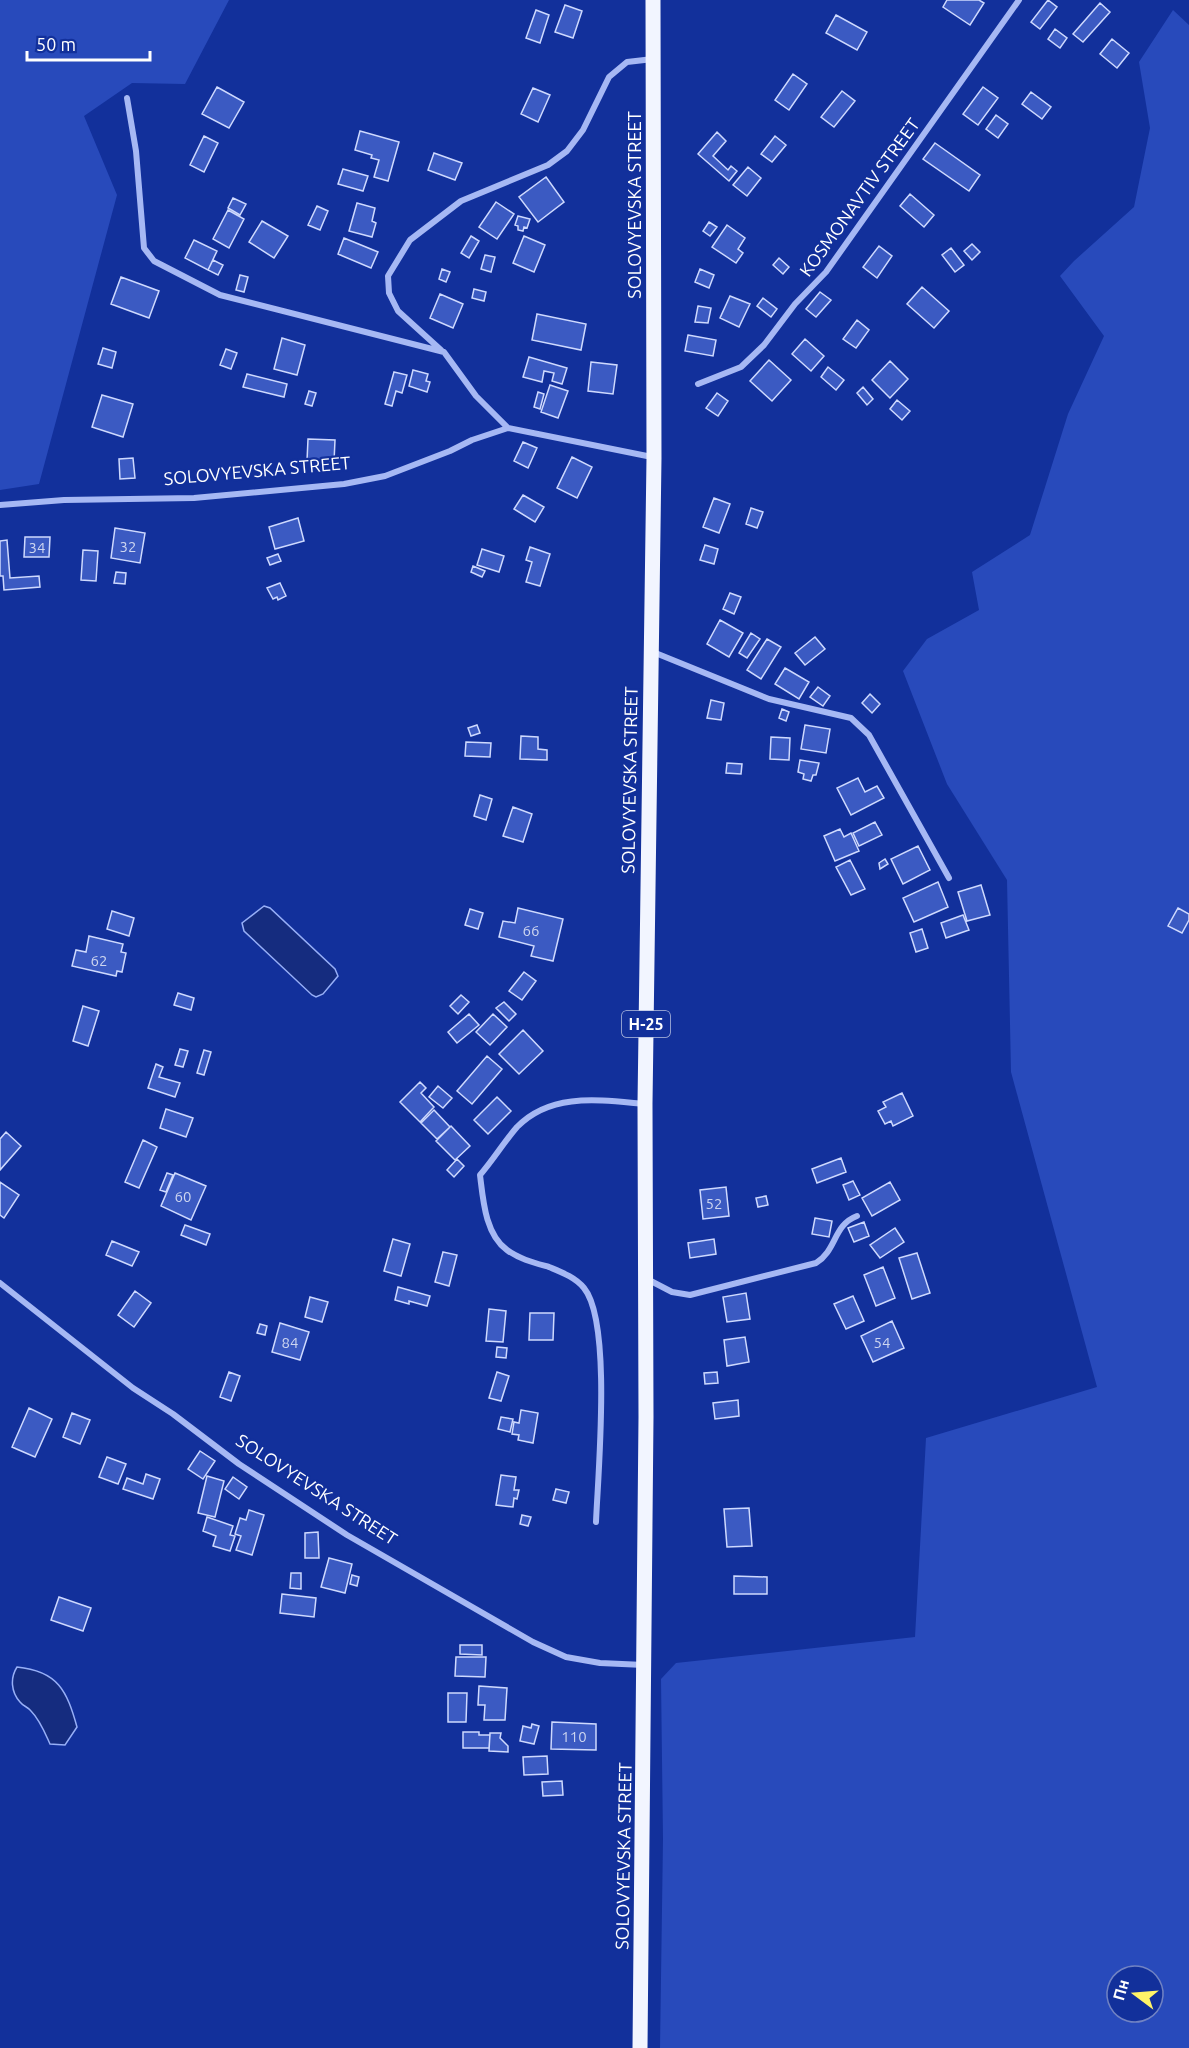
<svg xmlns="http://www.w3.org/2000/svg" width="1189" height="2048" viewBox="0 0 1189 2048" font-family="Ubuntu,sans-serif">
  <style>
    .green { fill: #284abb; fill-rule: evenodd }
    .water { fill: #152c7f; stroke: #97aff7; stroke-width: 1.5 }
    .building { fill: #3b5ac2; stroke: #ced9fe; stroke-width: 1.5 }
    .lines { fill: none; stroke-linecap: round; stroke-linejoin: round }
    .minor { stroke: #a6b8f4; stroke-width: 6 }
    .primary { stroke: #f2f5ff; stroke-width: 15 }
    .labels { text-anchor: middle; dominant-baseline: central; stroke-width: 4.5; stroke-linejoin: round; paint-order: stroke }
    .number-label { font-size: 15px; fill: #ced6f0 }
    .shield { fill: #12309b; stroke: #b8c1e1; stroke-width: 1.5 }
    .shield-label { font-size: 16px; font-weight: bold; fill: #fff }
    .street-label { font-size: 18px; fill: #fff; stroke: #12309b }
  </style>
  <rect width="100%" height="100%" fill="#12309b"/>
  <path class="green" d="M 0,0 L 229,0 L 185,84 L 132,83 L 84,116 L 117,195 L 39,484 L 0,490 Z
    M 1173,10 L 1189,25 L 1189,2048 L 660,2048 L 663,1839 L 661,1679 L 676,1663 L 915,1637 L 926,1438 L 1097,1387 L 1011,1072 L 1007,880 L 947,784 L 903,671 L 927,639 L 979,610 L 972,572 L 1030,535 L 1068,414 L 1104,336 L 1060,276 L 1074,261 L 1134,207 L 1150,128 L 1139,62 ZM 1117,1976 L 1153,1976 L 1153,2012 L 1117,2012 Z"/>
  <path class="water" d="M 264,906 L 270,908 L 335,969 L 338,976 L 323,994 L 316,997 L 312,995 L 244,931 L 242,923 Z
    M 17,1667 C 58,1671 67,1691 77,1727 L 65,1745 L 50,1744 C 45,1733 40,1720 31,1711 C 28,1707 23,1706 20,1702 C 11,1692 10,1678 17,1667 Z"/>
  <path class="building" d="M 947,0 L 979,0 L 984,3 L 970,25 L 943,7 Z
    M 1048,0 L 1057,7 L 1040,29 L 1031,22 Z
    M 1100,3 L 1110,12 L 1083,42 L 1073,34 Z
    M 565,5 L 582,11 L 573,38 L 555,32 Z
    M 536,10 L 549,15 L 540,43 L 526,38 Z
    M 836,15 L 867,32 L 857,50 L 826,33 Z
    M 1055,29 L 1067,38 L 1060,48 L 1048,39 Z
    M 1112,39 L 1129,53 L 1117,68 L 1100,54 Z
    M 793,74 L 807,84 L 789,110 L 775,100 Z
    M 217,87 L 244,102 L 229,128 L 202,114 Z
    M 983,87 L 998,98 L 978,125 L 963,114 Z
    M 533,88 L 550,95 L 538,122 L 521,114 Z
    M 842,91 L 855,101 L 834,127 L 821,117 Z
    M 1031,92 L 1051,107 L 1042,119 L 1022,104 Z
    M 996,115 L 1008,124 L 998,138 L 986,129 Z
    M 360,131 L 399,142 L 388,181 L 374,177 L 379,160 L 371,158 L 372,155 L 355,150 Z
    M 717,132 L 726,141 L 713,156 L 728,170 L 731,166 L 737,171 L 729,181 L 698,154 Z
    M 204,136 L 218,143 L 204,172 L 190,165 Z
    M 775,136 L 786,145 L 772,162 L 761,154 Z
    M 935,143 L 980,175 L 969,191 L 923,159 Z
    M 434,153 L 462,163 L 455,180 L 428,170 Z
    M 748,167 L 761,178 L 747,196 L 733,185 Z
    M 343,169 L 368,176 L 363,191 L 338,184 Z
    M 546,177 L 564,202 L 538,222 L 519,197 Z
    M 910,194 L 934,215 L 924,227 L 900,206 Z
    M 233,198 L 246,204 L 240,215 L 228,208 Z
    M 496,202 L 514,214 L 497,239 L 479,227 Z
    M 357,203 L 375,208 L 372,221 L 376,223 L 372,237 L 349,231 Z
    M 317,206 L 328,211 L 320,230 L 308,225 Z
    M 228,210 L 244,219 L 229,248 L 213,239 Z
    M 518,216 L 530,219 L 527,228 L 524,227 L 523,231 L 518,230 L 518,226 L 515,225 Z
    M 262,221 L 288,236 L 274,258 L 249,242 Z
    M 709,222 L 717,227 L 710,236 L 703,231 Z
    M 727,225 L 745,238 L 738,249 L 743,253 L 736,263 L 712,247 Z
    M 471,236 L 479,241 L 469,258 L 461,253 Z
    M 524,236 L 545,245 L 534,272 L 513,263 Z
    M 344,238 L 378,252 L 371,268 L 338,254 Z
    M 194,240 L 217,251 L 208,270 L 185,258 Z
    M 972,244 L 980,252 L 972,260 L 964,251 Z
    M 879,246 L 892,256 L 877,278 L 863,267 Z
    M 951,248 L 964,265 L 955,272 L 942,255 Z
    M 485,255 L 495,257 L 491,272 L 481,269 Z
    M 779,258 L 789,267 L 783,274 L 773,265 Z
    M 213,260 L 223,265 L 218,275 L 208,270 Z
    M 442,269 L 450,272 L 446,282 L 439,279 Z
    M 700,269 L 714,275 L 709,288 L 695,282 Z
    M 240,275 L 248,277 L 244,292 L 236,290 Z
    M 121,277 L 159,291 L 149,318 L 111,304 Z
    M 922,287 L 949,311 L 934,328 L 907,304 Z
    M 474,289 L 486,292 L 484,301 L 472,298 Z
    M 820,292 L 831,300 L 816,317 L 806,309 Z
    M 440,294 L 463,304 L 453,328 L 430,318 Z
    M 730,296 L 750,304 L 739,327 L 720,318 Z
    M 763,298 L 777,309 L 771,317 L 757,306 Z
    M 698,306 L 711,308 L 708,323 L 695,322 Z
    M 537,314 L 586,324 L 581,350 L 532,340 Z
    M 857,320 L 869,330 L 856,348 L 843,339 Z
    M 688,335 L 716,340 L 713,356 L 685,351 Z
    M 282,338 L 305,345 L 297,375 L 274,369 Z
    M 805,339 L 824,356 L 811,371 L 792,354 Z
    M 103,348 L 116,352 L 112,368 L 98,364 Z
    M 226,349 L 237,353 L 231,369 L 220,365 Z
    M 529,357 L 567,368 L 562,384 L 552,381 L 554,373 L 544,371 L 542,382 L 523,377 Z
    M 769,360 L 791,380 L 772,401 L 750,381 Z
    M 890,361 L 908,379 L 890,398 L 872,380 Z
    M 591,362 L 617,365 L 613,394 L 588,391 Z
    M 828,367 L 844,380 L 836,390 L 821,377 Z
    M 413,370 L 428,374 L 426,381 L 430,382 L 427,392 L 409,386 Z
    M 394,372 L 407,375 L 402,393 L 396,391 L 392,406 L 385,404 Z
    M 247,374 L 287,384 L 284,397 L 243,387 Z
    M 550,385 L 568,391 L 558,418 L 541,412 Z
    M 863,387 L 873,399 L 867,405 L 857,393 Z
    M 309,391 L 316,393 L 312,406 L 305,404 Z
    M 538,392 L 544,394 L 540,409 L 534,407 Z
    M 717,393 L 728,401 L 718,416 L 706,408 Z
    M 102,395 L 133,404 L 123,437 L 92,427 Z
    M 897,400 L 910,411 L 902,420 L 890,409 Z
    M 308,439 L 335,440 L 334,462 L 307,461 Z
    M 523,442 L 537,448 L 528,468 L 514,461 Z
    M 572,457 L 592,467 L 577,498 L 557,488 Z
    M 133,458 L 135,478 L 120,479 L 119,459 Z
    M 523,495 L 544,507 L 535,522 L 514,509 Z
    M 714,498 L 730,504 L 719,533 L 703,527 Z
    M 751,508 L 763,512 L 757,528 L 746,524 Z
    M 298,518 L 304,541 L 275,549 L 269,527 Z
    M 115,528 L 145,533 L 140,563 L 111,558 Z
    M 25,537 L 50,537 L 49,557 L 24,557 Z
    M 7,540 L 10,578 L 39,576 L 40,587 L 4,590 L 3,576 L 0,576 L 0,541 Z
    M 705,545 L 718,549 L 714,564 L 700,560 Z
    M 530,547 L 550,554 L 540,586 L 526,582 L 532,562 L 526,560 Z
    M 482,549 L 504,556 L 499,572 L 477,565 Z
    M 83,550 L 98,551 L 96,581 L 81,580 Z
    M 278,554 L 281,561 L 270,565 L 267,558 Z
    M 473,566 L 485,571 L 482,577 L 471,572 Z
    M 116,572 L 126,573 L 125,584 L 114,583 Z
    M 280,583 L 286,596 L 278,600 L 277,597 L 273,599 L 267,588 Z
    M 730,593 L 741,597 L 734,614 L 723,609 Z
    M 720,620 L 743,633 L 729,657 L 707,644 Z
    M 751,633 L 760,639 L 747,658 L 739,653 Z
    M 815,637 L 825,649 L 805,665 L 795,653 Z
    M 767,639 L 781,647 L 761,679 L 747,670 Z
    M 785,668 L 809,682 L 799,699 L 775,684 Z
    M 818,687 L 830,696 L 823,706 L 810,697 Z
    M 870,694 L 880,704 L 872,713 L 862,703 Z
    M 711,700 L 724,703 L 721,720 L 707,718 Z
    M 782,709 L 789,712 L 786,721 L 779,718 Z
    M 477,725 L 480,733 L 471,736 L 468,728 Z
    M 805,725 L 830,729 L 826,753 L 801,749 Z
    M 521,736 L 538,737 L 538,749 L 547,750 L 547,760 L 520,759 Z
    M 771,737 L 790,738 L 789,760 L 770,759 Z
    M 466,742 L 491,743 L 490,757 L 465,756 Z
    M 800,760 L 819,763 L 816,775 L 813,775 L 811,781 L 803,779 L 804,774 L 798,772 Z
    M 727,763 L 742,764 L 741,774 L 726,773 Z
    M 858,778 L 865,792 L 877,786 L 884,798 L 851,815 L 837,788 Z
    M 480,795 L 492,799 L 486,820 L 474,816 Z
    M 513,807 L 532,814 L 523,842 L 503,836 Z
    M 875,822 L 882,835 L 859,846 L 853,833 Z
    M 840,829 L 844,837 L 851,833 L 859,851 L 835,861 L 824,836 Z
    M 918,846 L 930,870 L 903,884 L 891,859 Z
    M 885,859 L 888,864 L 880,869 L 879,863 Z
    M 850,860 L 865,889 L 851,895 L 836,867 Z
    M 938,882 L 948,907 L 914,922 L 903,898 Z
    M 981,885 L 990,915 L 967,921 L 958,892 Z
    M 518,908 L 563,919 L 553,961 L 531,956 L 534,946 L 499,937 L 503,921 L 515,923 Z
    M 1178,908 L 1189,914 L 1189,920 L 1182,933 L 1168,926 Z
    M 470,909 L 483,913 L 478,929 L 465,925 Z
    M 112,911 L 134,918 L 129,936 L 107,929 Z
    M 963,915 L 969,930 L 946,938 L 941,923 Z
    M 922,929 L 928,948 L 916,952 L 910,933 Z
    M 89,936 L 123,944 L 121,952 L 126,953 L 122,972 L 117,971 L 116,976 L 72,966 L 76,950 L 86,952 Z
    M 524,972 L 536,981 L 522,1000 L 509,991 Z
    M 178,993 L 194,998 L 191,1010 L 174,1005 Z
    M 461,995 L 469,1002 L 458,1014 L 450,1006 Z
    M 504,1002 L 516,1014 L 509,1021 L 496,1008 Z
    M 83,1006 L 99,1011 L 88,1046 L 73,1041 Z
    M 469,1014 L 479,1025 L 457,1043 L 448,1032 Z
    M 493,1014 L 507,1027 L 490,1045 L 476,1032 Z
    M 523,1030 L 543,1051 L 519,1074 L 499,1054 Z
    M 180,1049 L 188,1051 L 183,1067 L 175,1065 Z
    M 204,1050 L 211,1052 L 204,1075 L 197,1073 Z
    M 487,1056 L 502,1069 L 472,1104 L 457,1091 Z
    M 156,1064 L 163,1067 L 159,1077 L 180,1083 L 175,1097 L 148,1088 Z
    M 420,1082 L 426,1088 L 421,1093 L 434,1107 L 420,1122 L 400,1102 Z
    M 438,1086 L 452,1098 L 443,1108 L 429,1097 Z
    M 902,1093 L 913,1116 L 893,1126 L 891,1121 L 885,1124 L 878,1111 L 886,1107 L 883,1102 Z
    M 497,1097 L 511,1111 L 488,1134 L 474,1120 Z
    M 166,1109 L 193,1118 L 186,1137 L 160,1128 Z
    M 434,1110 L 450,1127 L 437,1139 L 421,1123 Z
    M 451,1126 L 470,1146 L 455,1160 L 436,1141 Z
    M 6,1132 L 21,1146 L 0,1170 L 0,1139 Z
    M 143,1140 L 157,1147 L 139,1188 L 125,1182 Z
    M 841,1158 L 846,1172 L 817,1183 L 812,1169 Z
    M 457,1159 L 464,1166 L 454,1177 L 447,1170 Z
    M 167,1173 L 173,1175 L 166,1192 L 160,1190 Z
    M 175,1173 L 206,1186 L 191,1220 L 161,1206 Z
    M 853,1181 L 860,1195 L 849,1200 L 843,1185 Z
    M 0,1182 L 19,1195 L 4,1218 L 0,1215 Z
    M 890,1182 L 900,1200 L 872,1216 L 862,1198 Z
    M 726,1187 L 729,1216 L 703,1219 L 700,1190 Z
    M 766,1196 L 768,1205 L 758,1207 L 756,1198 Z
    M 815,1218 L 832,1221 L 829,1237 L 812,1234 Z
    M 864,1222 L 869,1236 L 854,1242 L 848,1228 Z
    M 185,1225 L 210,1234 L 206,1245 L 181,1235 Z
    M 895,1228 L 904,1242 L 880,1258 L 870,1245 Z
    M 393,1239 L 410,1244 L 401,1276 L 384,1271 Z
    M 714,1239 L 716,1254 L 690,1258 L 688,1243 Z
    M 112,1241 L 139,1252 L 132,1266 L 106,1255 Z
    M 443,1252 L 457,1255 L 449,1286 L 435,1282 Z
    M 917,1253 L 930,1293 L 912,1299 L 899,1258 Z
    M 883,1267 L 895,1298 L 876,1306 L 864,1275 Z
    M 398,1287 L 430,1296 L 427,1306 L 409,1301 L 409,1304 L 395,1300 Z
    M 135,1291 L 151,1303 L 134,1327 L 118,1315 Z
    M 746,1293 L 750,1319 L 727,1322 L 723,1297 Z
    M 853,1296 L 864,1321 L 846,1329 L 834,1304 Z
    M 310,1297 L 328,1302 L 322,1322 L 305,1317 Z
    M 489,1309 L 506,1311 L 503,1342 L 486,1341 Z
    M 530,1313 L 554,1313 L 553,1340 L 529,1340 Z
    M 892,1321 L 904,1348 L 873,1362 L 861,1336 Z
    M 280,1323 L 309,1332 L 300,1360 L 272,1352 Z
    M 260,1324 L 267,1326 L 265,1335 L 257,1333 Z
    M 745,1337 L 749,1362 L 727,1366 L 724,1340 Z
    M 497,1347 L 507,1348 L 506,1358 L 496,1357 Z
    M 229,1372 L 240,1376 L 231,1401 L 220,1397 Z
    M 497,1372 L 509,1376 L 501,1401 L 489,1398 Z
    M 717,1372 L 718,1383 L 705,1384 L 704,1373 Z
    M 738,1400 L 739,1416 L 715,1419 L 713,1403 Z
    M 29,1408 L 52,1419 L 35,1457 L 12,1447 Z
    M 521,1410 L 538,1413 L 533,1443 L 518,1440 L 519,1435 L 512,1434 L 514,1422 L 519,1423 Z
    M 72,1413 L 90,1420 L 80,1444 L 63,1437 Z
    M 501,1417 L 513,1419 L 510,1432 L 498,1429 Z
    M 200,1451 L 215,1461 L 203,1479 L 188,1469 Z
    M 107,1457 L 126,1464 L 118,1484 L 99,1477 Z
    M 146,1474 L 160,1479 L 153,1499 L 123,1489 L 127,1478 L 143,1484 Z
    M 501,1475 L 516,1477 L 514,1490 L 519,1490 L 517,1499 L 514,1498 L 513,1507 L 496,1505 Z
    M 207,1476 L 224,1481 L 215,1517 L 198,1513 Z
    M 233,1477 L 247,1487 L 239,1499 L 225,1489 Z
    M 556,1489 L 569,1492 L 566,1503 L 553,1500 Z
    M 749,1508 L 752,1546 L 727,1547 L 724,1509 Z
    M 249,1510 L 264,1515 L 252,1555 L 236,1550 L 241,1536 L 235,1534 L 240,1518 L 246,1520 Z
    M 522,1515 L 531,1517 L 528,1526 L 520,1524 Z
    M 207,1517 L 233,1526 L 230,1535 L 235,1536 L 230,1551 L 213,1546 L 216,1536 L 203,1531 Z
    M 318,1532 L 319,1558 L 305,1558 L 305,1533 Z
    M 329,1558 L 352,1564 L 345,1593 L 321,1587 Z
    M 291,1573 L 301,1573 L 301,1589 L 290,1588 Z
    M 352,1575 L 359,1577 L 357,1586 L 350,1584 Z
    M 734,1576 L 767,1577 L 767,1594 L 734,1594 Z
    M 282,1594 L 316,1598 L 314,1617 L 280,1613 Z
    M 59,1597 L 91,1608 L 83,1631 L 51,1620 Z
    M 460,1645 L 482,1645 L 482,1655 L 460,1654 Z
    M 456,1657 L 486,1657 L 485,1677 L 455,1676 Z
    M 479,1686 L 507,1688 L 505,1720 L 484,1720 L 485,1705 L 478,1705 Z
    M 448,1693 L 467,1693 L 466,1722 L 448,1722 Z
    M 552,1722 L 596,1724 L 596,1750 L 551,1749 Z
    M 532,1724 L 539,1726 L 534,1744 L 520,1741 L 523,1726 L 531,1728 Z
    M 463,1732 L 479,1732 L 479,1735 L 490,1735 L 489,1748 L 463,1748 Z
    M 490,1733 L 501,1733 L 500,1738 L 508,1746 L 508,1752 L 489,1751 Z
    M 547,1756 L 548,1774 L 524,1775 L 523,1757 Z
    M 562,1781 L 563,1795 L 543,1796 L 542,1782 Z"/>
  <g class="lines">
    <path class="minor" d="M 127,98 L 136,151 L 144,248 L 154,261 L 220,295 L 444,352 L 476,396 L 508,428
      M 441,350 L 398,311 L 389,293 L 388,276 L 410,240 L 461,201 L 548,165 L 567,151 L 583,130 L 609,77 L 627,62 L 653,59
      M 698,384 L 741,367 L 764,345 L 795,304 L 826,272 L 1019,0
      M 0,505 L 64,500 L 194,498 L 344,484 L 385,476 L 450,451 L 472,440 L 508,428 L 652,457
      M 653,652 L 769,699 L 851,718 L 869,735 L 949,878
      M 647,1279 L 672,1292 L 690,1295 L 816,1263 C 837,1250 833,1225 857,1216
      M 0,1283 L 133,1388 L 173,1414 L 239,1464 L 347,1535 L 533,1642 L 566,1657 L 600,1663 L 644,1665
      M 596,1522 C 598,1473 612,1322 584,1288 C 575,1277 561,1272 549,1267 C 535,1263 519,1259 507,1250 C 485,1234 483,1199 480,1175 C 493,1160 504,1142 517,1127 C 551,1092 600,1100 644,1104"/>
    <path class="primary" d="M 640,2048 L 646,1417 L 645,1104 L 654,458 L 653,0"/>
  </g>
  <g class="labels">
    <g class="number-label">
      <text x="128" y="546">32</text>
      <text x="37" y="547">34</text>
      <text x="531" y="930">66</text>
      <text x="99" y="960">62</text>
      <text x="183" y="1196">60</text>
      <text x="714" y="1203">52</text>
      <text x="290" y="1342">84</text>
      <text x="882" y="1342">54</text>
      <text x="574" y="1736">110</text>
    </g>
    <rect class="shield" x="622" y="1011" width="48" height="26" rx="4.5"/>
    <g class="shield-label">
      <text x="646" y="1024">Н-25</text>
    </g>
    <g class="street-label">
      <text transform="translate(859 197) rotate(-54)">KOSMONAVTIV STREET</text>
      <text transform="translate(634 205) rotate(-90)">SOLOVYEVSKA STREET</text>
      <text transform="translate(257 470) rotate(-5)">SOLOVYEVSKA STREET</text>
      <text transform="translate(629 780) rotate(-89)">SOLOVYEVSKA STREET</text>
      <text transform="translate(317 1489) rotate(33)">SOLOVYEVSKA STREET</text>
      <text transform="translate(623 1856) rotate(-89)">SOLOVYEVSKA STREET</text>
    </g>
  </g>
  <g transform="translate(1135 1994) rotate(286)"><circle r="28" fill="#12309b" stroke="#7183c3" stroke-width="1.5"/>
  <path d="M0-4.5L10 22L0 15L-10 22Z" fill="#fff468"/>
  <text y="-9" font-size="16" font-weight="bold" text-anchor="middle" fill="#ffffff">Пн</text>
  </g>
  <path d="M27 51v9h123v-9" fill="none" stroke="#ffffff" stroke-width="3"/>
  <text x="36" y="51" font-size="18" fill="#ffffff" stroke="#12309b" stroke-width="4.5" paint-order="stroke">50 m</text>
</svg>
